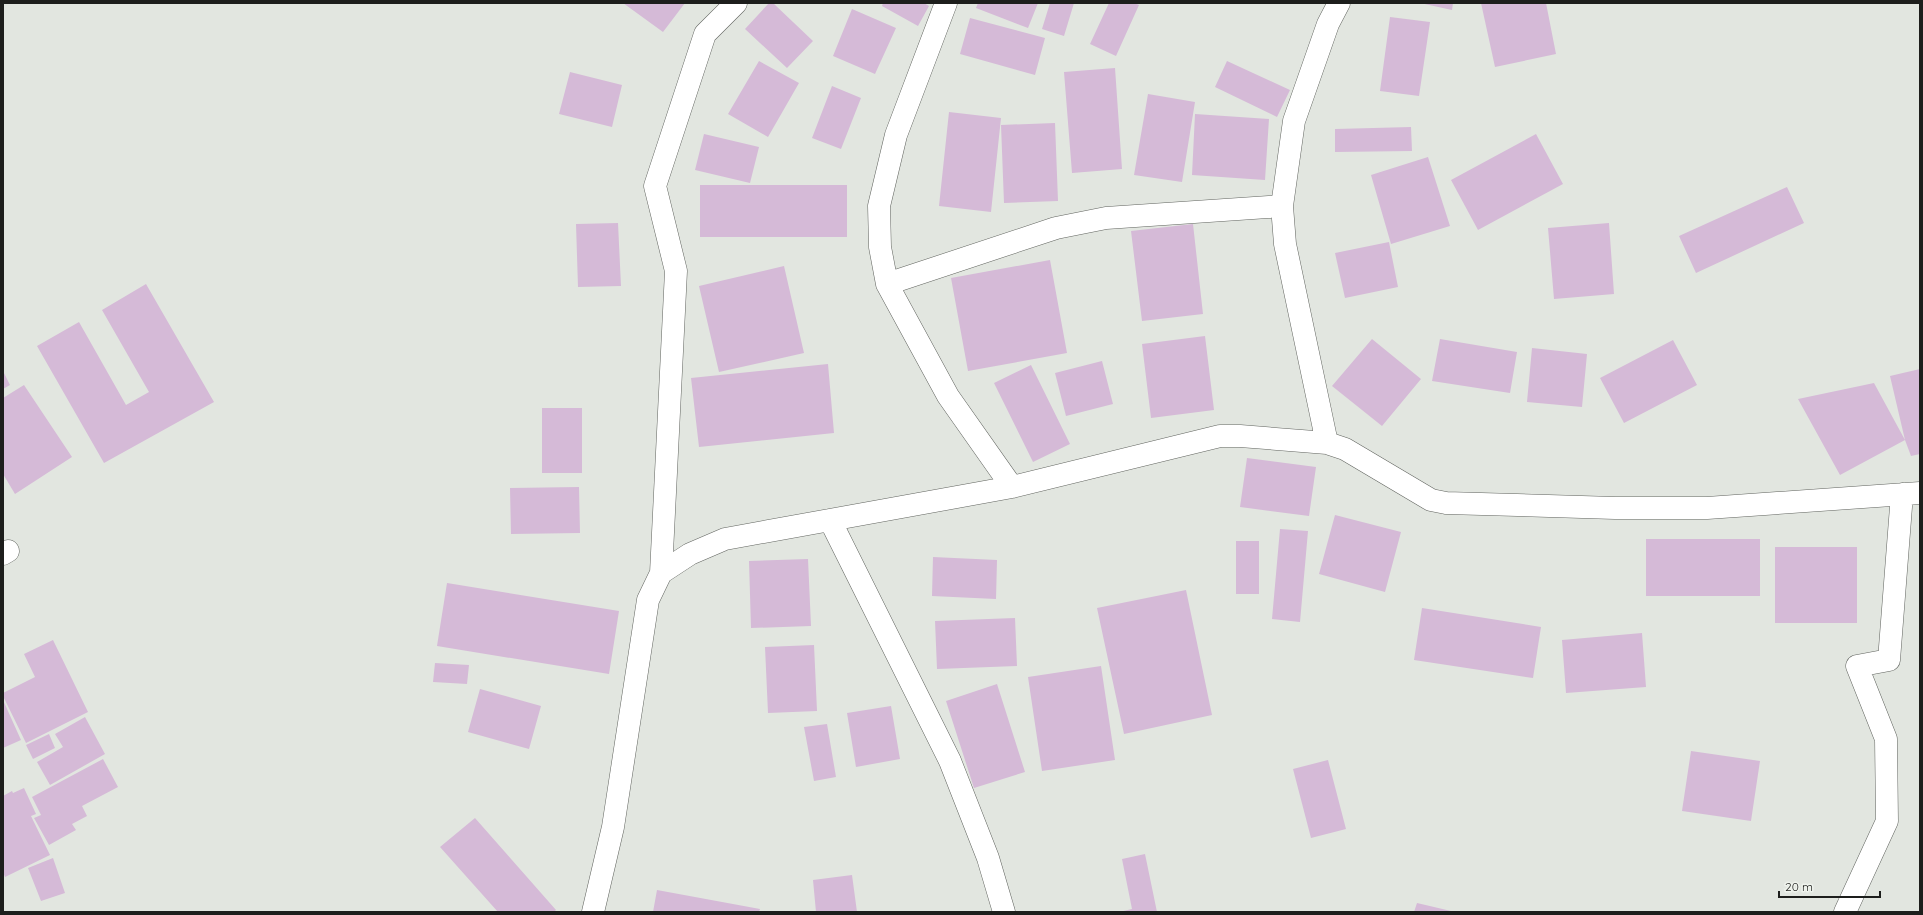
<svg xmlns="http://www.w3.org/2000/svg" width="1923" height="915" viewBox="0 0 1923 915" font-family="Quicksand,sans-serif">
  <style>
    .building { fill: #d5bad7 }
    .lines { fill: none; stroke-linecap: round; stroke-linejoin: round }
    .minor-casing { stroke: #61645f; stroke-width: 23 }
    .minor { stroke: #fff; stroke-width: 22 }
  </style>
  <rect width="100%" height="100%" fill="#e2e6e0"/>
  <path class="building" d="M 623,3 L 685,3 L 663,32 Z
    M 769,3 L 773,3 L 813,41 L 787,68 L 745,29 Z
    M 883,3 L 924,3 L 929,6 L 918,26 L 882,6 Z
    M 978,3 L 1038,3 L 1028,28 L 976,8 Z
    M 1050,3 L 1074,3 L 1064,36 L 1042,29 Z
    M 1109,3 L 1134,3 L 1139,5 L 1116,56 L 1090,44 Z
    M 1420,3 L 1453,3 L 1452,10 Z
    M 1481,3 L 1546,3 L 1556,54 L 1495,67 Z
    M 852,9 L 896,28 L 875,74 L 833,56 Z
    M 1390,17 L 1430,22 L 1419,96 L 1380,91 Z
    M 970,18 L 1045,38 L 1035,75 L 960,54 Z
    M 759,61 L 799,83 L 768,137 L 728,114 Z
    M 1227,61 L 1290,90 L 1277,117 L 1215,87 Z
    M 1115,68 L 1122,169 L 1072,173 L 1064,72 Z
    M 570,72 L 622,85 L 612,127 L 559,114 Z
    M 832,86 L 861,98 L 841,149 L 812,138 Z
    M 1148,94 L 1195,102 L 1182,182 L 1134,175 Z
    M 949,112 L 1001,118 L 991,212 L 939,206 Z
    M 1195,114 L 1269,119 L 1265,180 L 1192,175 Z
    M 1055,123 L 1058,201 L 1004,203 L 1001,125 Z
    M 1411,127 L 1412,151 L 1335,152 L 1335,129 Z
    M 704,134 L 759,147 L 750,183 L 695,170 Z
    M 1536,134 L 1563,184 L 1478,230 L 1451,180 Z
    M 1428,157 L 1450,226 L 1391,244 L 1371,175 Z
    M 700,185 L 847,185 L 847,237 L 700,237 Z
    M 1787,187 L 1804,223 L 1696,273 L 1679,236 Z
    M 618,223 L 621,286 L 578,287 L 576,224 Z
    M 1609,223 L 1614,294 L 1554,299 L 1548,228 Z
    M 1193,224 L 1203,314 L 1142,321 L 1131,231 Z
    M 1389,242 L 1398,287 L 1345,298 L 1335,253 Z
    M 1050,260 L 1067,353 L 968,371 L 951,278 Z
    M 784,266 L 804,353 L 719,372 L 699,286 Z
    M 146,284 L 214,402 L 104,463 L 37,346 L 79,322 L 126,405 L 149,392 L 102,310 Z
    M 1205,336 L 1214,410 L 1151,418 L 1142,344 Z
    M 1372,339 L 1421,379 L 1382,426 L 1332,386 Z
    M 1440,339 L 1517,352 L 1510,393 L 1432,381 Z
    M 1673,340 L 1697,385 L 1624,423 L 1600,378 Z
    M 1532,348 L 1587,354 L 1582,407 L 1527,402 Z
    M 1102,361 L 1113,404 L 1066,416 L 1055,373 Z
    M 828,364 L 834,433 L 699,447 L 691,378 Z
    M 1031,365 L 1070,444 L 1033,462 L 994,383 Z
    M 1920,369 L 1920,454 L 1911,456 L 1905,440 L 1840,475 L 1798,399 L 1874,383 L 1905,440 L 1890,376 Z
    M 3,371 L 10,385 L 3,389 Z
    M 24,385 L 72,457 L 15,494 L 3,474 L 3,398 Z
    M 542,408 L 582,408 L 582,473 L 542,473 Z
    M 1247,458 L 1316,467 L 1309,516 L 1240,507 Z
    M 579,487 L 580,533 L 511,534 L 510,488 Z
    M 1335,515 L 1401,532 L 1385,592 L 1319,574 Z
    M 1280,529 L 1308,531 L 1300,622 L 1272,619 Z
    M 1646,539 L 1760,539 L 1760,596 L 1646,596 Z
    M 1236,541 L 1259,541 L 1259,594 L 1236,594 Z
    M 1775,547 L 1857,547 L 1857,623 L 1775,623 Z
    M 933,557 L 997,560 L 996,599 L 932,596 Z
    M 808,559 L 811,626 L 751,628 L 749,561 Z
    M 447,583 L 619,611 L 609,674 L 437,646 Z
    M 1186,590 L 1212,715 L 1124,734 L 1097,608 Z
    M 1422,608 L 1541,627 L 1533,678 L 1414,660 Z
    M 1015,618 L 1017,666 L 937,669 L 935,621 Z
    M 1642,633 L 1646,687 L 1566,693 L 1562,640 Z
    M 53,640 L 88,712 L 26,743 L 3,696 L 3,693 L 35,677 L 24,654 Z
    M 814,645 L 817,711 L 768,713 L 765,647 Z
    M 435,663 L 469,665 L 467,684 L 433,682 Z
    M 1101,666 L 1115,760 L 1042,771 L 1028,677 Z
    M 997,684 L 1025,772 L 974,788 L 946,701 Z
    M 480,689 L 541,706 L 529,749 L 468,732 Z
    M 3,700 L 21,740 L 3,748 Z
    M 891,706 L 900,759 L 856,767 L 847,713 Z
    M 85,717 L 105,754 L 50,785 L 37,762 L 63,747 L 55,734 Z
    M 827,724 L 836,777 L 814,781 L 804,727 Z
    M 49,734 L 55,748 L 33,759 L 26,745 Z
    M 1691,751 L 1760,761 L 1751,821 L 1682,811 Z
    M 103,759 L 118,787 L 82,806 L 87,816 L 72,824 L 76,830 L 49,845 L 34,818 L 41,815 L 32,797 Z
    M 1328,760 L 1346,829 L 1311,838 L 1293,769 Z
    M 24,788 L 36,814 L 31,816 L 50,855 L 5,877 L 3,872 L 3,796 L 12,791 L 13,793 Z
    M 475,818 L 556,910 L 554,912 L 498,912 L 440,847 Z
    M 1145,854 L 1157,912 L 1119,912 L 1132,909 L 1122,859 Z
    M 53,858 L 65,893 L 41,901 L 28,868 Z
    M 852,875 L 857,912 L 816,912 L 813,880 Z
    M 657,890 L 760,909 L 759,912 L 653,912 Z
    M 1417,903 L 1451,911 L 1451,912 L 1414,912 Z"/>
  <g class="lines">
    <g class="minor-casing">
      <path id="minor" d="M 946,3 L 896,135 L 879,206 L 880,247 L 887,284 L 948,396 L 1012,487
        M 887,284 L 1056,228 L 1106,218 L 1282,206
        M 1327,443 L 1285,244 L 1282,206 L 1294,121 L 1328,24 L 1339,3
        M 830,520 L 950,761 L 988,858 L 1004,912
        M 3,554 L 8,551
        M 661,573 L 676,271 L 655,186 L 705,34 L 736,3
        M 593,912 L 613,827 L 648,600 L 661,573 L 690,554 L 725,539 L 1012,487 L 1220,436 L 1240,436 L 1327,443 L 1345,449 L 1431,500 L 1446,503 L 1615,508 L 1707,508 L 1920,493
        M 1845,912 L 1887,821 L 1886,739 L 1857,666 L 1889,660 L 1902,494"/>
    </g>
    <use href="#minor" class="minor"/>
  </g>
  <rect width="1923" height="915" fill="none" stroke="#1d1e1c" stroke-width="8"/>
  <path d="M1779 891v6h101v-6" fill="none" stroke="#1d1e1c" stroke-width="2"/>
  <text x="1785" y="891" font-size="12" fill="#1d1e1c" stroke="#eff3ed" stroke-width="3" paint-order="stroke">20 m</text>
</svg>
